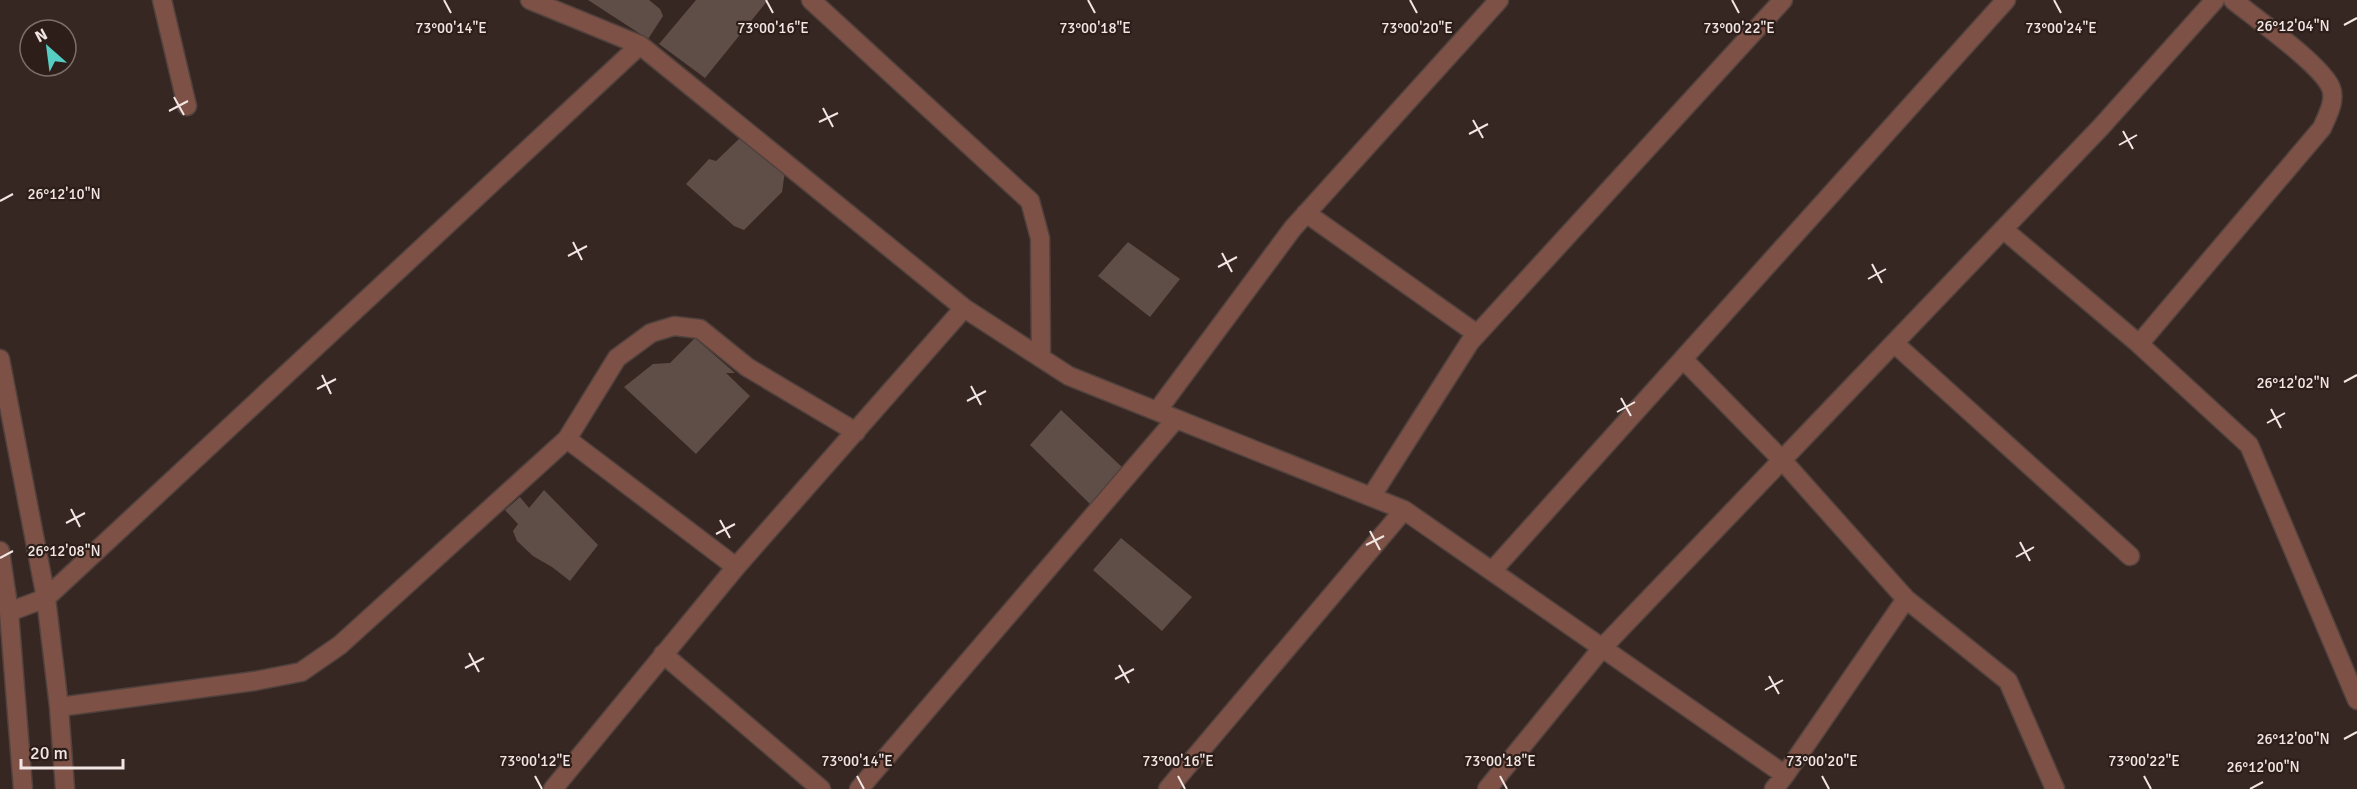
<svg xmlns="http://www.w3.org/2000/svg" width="2357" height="789" viewBox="0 0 2357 789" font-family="Signika,sans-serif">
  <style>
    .building { fill: #5f4d48 }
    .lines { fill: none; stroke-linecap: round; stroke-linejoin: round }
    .minor-casing { stroke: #51423e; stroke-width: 21 }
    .minor { stroke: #7d5145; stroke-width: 18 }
    .ticks { fill: none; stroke: #f1e6e3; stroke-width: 2 }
    .ticks-label { font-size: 15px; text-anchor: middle; fill: #f1e6e3; stroke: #2d1e19; stroke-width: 4.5; stroke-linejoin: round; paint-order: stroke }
  </style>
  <rect width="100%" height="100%" fill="#372723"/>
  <path class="building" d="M 588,0 L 649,0 L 660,9 L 663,16 L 648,39 Z
    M 696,0 L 768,0 L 705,78 L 659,44 Z
    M 741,137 L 785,171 L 782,192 L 744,230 L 734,226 L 686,184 L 709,159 L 716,161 Z
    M 1128,242 L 1180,279 L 1150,317 L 1098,276 Z
    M 695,338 L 735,373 L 726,373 L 750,396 L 696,454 L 624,387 L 653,364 L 670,363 Z
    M 1061,410 L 1123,468 L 1091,505 L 1030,445 Z
    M 544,490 L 598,545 L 570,581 L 552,567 L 533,556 L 517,541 L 513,531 L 518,524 L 505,510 L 520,497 L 529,508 Z
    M 1121,538 L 1192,597 L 1162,631 L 1093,570 Z"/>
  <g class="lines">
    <g class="minor-casing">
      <path id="minor" d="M 162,0 L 187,106
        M 530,0 L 640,45 L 964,308 L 1069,376 L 1404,510 L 1168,789
        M 811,0 L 1030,201 L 1040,238 L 1041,358
        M 1306,213 L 1477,334
        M 2003,229 L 2139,344 L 2249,445 L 2357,700
        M 1894,343 L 2130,556
        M 2139,344 L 2322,128 C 2327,116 2336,101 2331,88 C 2322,65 2255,18 2233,0
        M 0,359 L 46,598 L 59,707 L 65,789
        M 1683,359 L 1782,460 L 1906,599 L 1785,775
        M 1157,411 L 1293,228 L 1499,0
        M 567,439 L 736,567
        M 1371,497 L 1470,342 L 1783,0
        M 1404,510 L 1785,775 L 1774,789
        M 0,551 L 9,612 L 23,789
        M 1492,571 L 2006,0
        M 1906,599 L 2008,681 L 2055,789
        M 9,612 L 46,598 L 640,45
        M 663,654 L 821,789
        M 59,707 L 255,681 L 301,672 L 340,645 L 567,439 L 617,358 L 651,333 L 674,326 L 700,329 L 747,367 L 856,432
        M 553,789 L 736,567 L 964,308
        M 859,789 L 1176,419
        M 1487,789 L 1602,648 L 2100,128 L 2215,0"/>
    </g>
    <use href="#minor" class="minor"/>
  </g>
  <path class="ticks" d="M 444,0 L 451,13M 766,0 L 773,13M 1088,0 L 1095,13M 1410,0 L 1417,13M 1732,0 L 1739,13M 2054,0 L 2061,13M 2344,25 L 2357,18M 174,97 L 184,115M 823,108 L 833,127M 169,111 L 188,101M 1473,120 L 1483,138M 819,122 L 838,113M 2123,131 L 2133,149M 1469,134 L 1488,124M 2119,145 L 2137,135M 0,201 L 13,194M 573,242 L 582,260M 1222,253 L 1232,272M 568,256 L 587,246M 1872,264 L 1882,283M 1218,267 L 1237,257M 1868,279 L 1886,269M 322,375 L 331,394M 2344,382 L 2357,375M 971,386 L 981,405M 317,389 L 336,379M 1621,398 L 1631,416M 967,401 L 986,391M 2271,409 L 2281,428M 1617,412 L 1635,402M 2267,423 L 2285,413M 71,509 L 80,527M 720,520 L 730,538M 66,523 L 85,513M 1370,531 L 1380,550M 716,534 L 735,524M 2020,542 L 2030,561M 1366,545 L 1384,536M 2016,557 L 2034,547M 0,558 L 13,551M 469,653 L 479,672M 1119,665 L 1129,683M 465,668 L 484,658M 1769,676 L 1779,694M 1115,679 L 1134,669M 1765,690 L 1783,680M 2344,739 L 2357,732M 535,776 L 542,789M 857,776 L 864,789M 1178,776 L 1185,789M 1500,776 L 1507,789M 1822,776 L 1829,789M 2144,776 L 2151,789M 2250,789 L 2263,782"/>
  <g class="ticks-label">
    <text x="2293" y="31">26°12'04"N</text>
    <text x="451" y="33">73°00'14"E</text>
    <text x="773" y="33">73°00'16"E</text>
    <text x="1095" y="33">73°00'18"E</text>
    <text x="1417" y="33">73°00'20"E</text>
    <text x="1739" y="33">73°00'22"E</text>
    <text x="2061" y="33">73°00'24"E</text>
    <text x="64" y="199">26°12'10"N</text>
    <text x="2293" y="388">26°12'02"N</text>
    <text x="64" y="556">26°12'08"N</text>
    <text x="2293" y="744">26°12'00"N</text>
    <text x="535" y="766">73°00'12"E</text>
    <text x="857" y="766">73°00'14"E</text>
    <text x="1178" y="766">73°00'16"E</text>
    <text x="1500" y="766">73°00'18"E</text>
    <text x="1822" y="766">73°00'20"E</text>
    <text x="2144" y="766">73°00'22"E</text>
    <text x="2263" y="772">26°12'00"N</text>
  </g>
  <g transform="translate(48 48) rotate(332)"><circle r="28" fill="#2d1e19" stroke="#7b6e6a" stroke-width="1.5"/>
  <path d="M0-4.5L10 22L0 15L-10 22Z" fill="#56cec3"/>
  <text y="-9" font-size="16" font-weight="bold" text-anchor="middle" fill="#f1e6e3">N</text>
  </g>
  <path d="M21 759v9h102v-9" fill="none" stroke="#f1e6e3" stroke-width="3"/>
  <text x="30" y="759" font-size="18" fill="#f1e6e3" stroke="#2d1e19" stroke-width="4.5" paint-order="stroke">20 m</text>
</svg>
